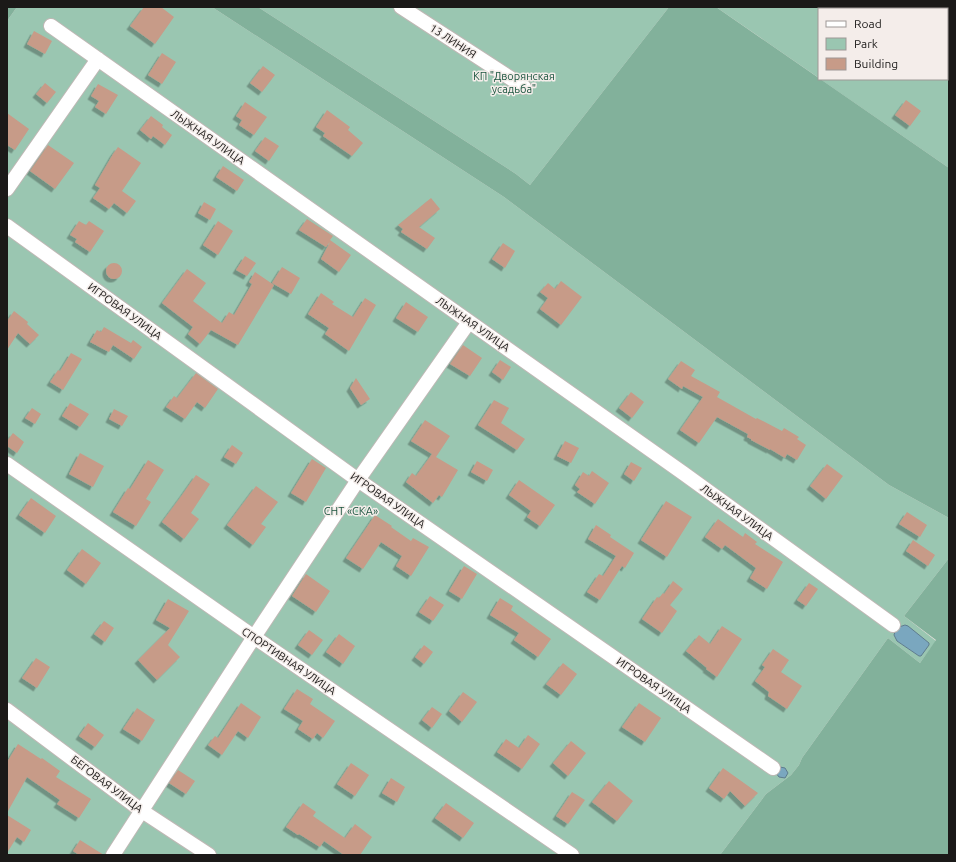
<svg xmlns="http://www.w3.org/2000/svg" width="956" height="862" viewBox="0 0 956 862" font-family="Ubuntu,sans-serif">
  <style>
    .green { fill: #9ac6b1; fill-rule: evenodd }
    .forest { fill: #82b19b }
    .water { fill: #7aa7bf; stroke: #5e7c8d }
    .building { fill: #c79b88; filter: url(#shadow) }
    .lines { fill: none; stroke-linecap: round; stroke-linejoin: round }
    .minor-casing { stroke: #bfb8b5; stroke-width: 16 }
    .minor { stroke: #fff; stroke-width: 14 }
    .labels { text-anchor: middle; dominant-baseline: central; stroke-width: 3; stroke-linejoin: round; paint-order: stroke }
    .street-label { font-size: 11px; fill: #1b1918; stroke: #f4edea }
    .park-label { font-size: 11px; fill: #1a543e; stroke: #f4edea }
  </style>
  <defs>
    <filter id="shadow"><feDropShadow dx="-3.5" dy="3.5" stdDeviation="0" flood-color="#0004"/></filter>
  </defs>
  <rect width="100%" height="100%" fill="#e7e0dd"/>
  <path class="green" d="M 17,7 L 212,7 L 504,197 L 889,485 L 949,518 L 949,558 L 904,616 L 936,641 L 920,663 L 888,638 L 802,758 L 799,765 L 791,775 L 766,794 L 720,855 L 7,855 L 7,21 ZM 905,625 L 921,656 L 919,656 L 897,641 L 896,628 Z
    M 258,7 L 669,7 L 530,185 L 516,174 Z
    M 716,7 L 949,7 L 949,168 L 820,79 L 947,79 L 947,9 L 819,9 L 819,78 Z"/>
  <path class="forest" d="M 7,7 L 17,7 L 7,21 Z
    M 212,7 L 258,7 L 516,174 L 530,185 L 669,7 L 716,7 L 949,168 L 949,518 L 889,485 L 504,197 Z
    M 949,558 L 949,855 L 720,855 L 766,794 L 791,775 L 799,765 L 802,758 L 888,638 L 920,663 L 936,640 L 904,616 Z"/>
  <path class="water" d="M 905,625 L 908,626 L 929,643 L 929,645 L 921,656 L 919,656 L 897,641 L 894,635 L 896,628 Z
    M 780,767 L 785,768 L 788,773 L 785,778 L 779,777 L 776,773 L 776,769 Z"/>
  <path class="building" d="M 144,7 L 161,7 L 174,17 L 155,44 L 130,26 Z
    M 34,31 L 52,41 L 45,54 L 27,44 Z
    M 162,53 L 176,62 L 162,84 L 148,75 Z
    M 263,66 L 275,75 L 262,92 L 250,83 Z
    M 45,83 L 56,92 L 47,103 L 36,94 Z
    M 98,84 L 118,95 L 106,114 L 95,107 L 99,101 L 91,96 Z
    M 906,100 L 921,111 L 910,126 L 895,115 Z
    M 245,102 L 267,117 L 254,135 L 239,125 L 242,120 L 236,116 Z
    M 327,110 L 350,127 L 348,130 L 363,143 L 352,156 L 323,136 L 325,133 L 316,127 Z
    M 7,113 L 29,129 L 15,150 L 7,145 Z
    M 151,116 L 163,125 L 162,127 L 172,135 L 165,145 L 153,136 L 151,139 L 140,130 Z
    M 265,137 L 279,146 L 269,161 L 255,151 Z
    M 48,145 L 74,163 L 55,189 L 30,171 Z
    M 118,147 L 141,163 L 122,191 L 136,201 L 127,213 L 114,203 L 109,209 L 93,198 L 100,188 L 95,185 L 113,154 Z
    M 223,166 L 244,180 L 237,191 L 216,177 Z
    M 431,198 L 440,209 L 419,227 L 435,238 L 427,249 L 401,232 L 403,229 L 398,225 Z
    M 204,202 L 216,209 L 210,220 L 198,213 Z
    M 307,219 L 333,236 L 330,240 L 351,255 L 339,272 L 321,259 L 330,242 L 326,247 L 299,230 Z
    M 79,221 L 86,225 L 89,221 L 104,231 L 90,252 L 75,242 L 77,239 L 70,235 Z
    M 218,221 L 233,231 L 218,255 L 203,245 Z
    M 503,243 L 515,251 L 505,268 L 492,259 Z
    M 245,256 L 256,263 L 247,276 L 236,270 Z
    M106 271a8 8 0 1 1 16 0a8 8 0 1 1-16 0Z
    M 282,267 L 300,278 L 291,294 L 272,283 Z
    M 187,269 L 206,283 L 193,301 L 222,323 L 229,312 L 234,315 L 252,284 L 249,282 L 255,272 L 274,285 L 238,345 L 211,330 L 200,344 L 188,334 L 193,327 L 162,303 Z
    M 561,281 L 582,297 L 561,325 L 540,309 L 548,298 L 540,292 L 548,283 L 555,289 Z
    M 321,293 L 334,302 L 332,304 L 353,317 L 365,298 L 376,305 L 349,351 L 325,334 L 329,328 L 308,314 Z
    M 406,302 L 428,317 L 418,332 L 396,318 Z
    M 14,311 L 28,322 L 27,324 L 39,335 L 30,344 L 18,333 L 7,350 L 7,321 Z
    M 104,327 L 131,343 L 133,340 L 142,347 L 134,359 L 113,345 L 109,352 L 90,342 L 97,330 L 101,332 Z
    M 463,345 L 482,358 L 470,376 L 450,364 Z
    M 71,353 L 82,359 L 63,390 L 50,382 L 58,370 L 60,371 Z
    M 500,360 L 511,367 L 503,380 L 492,372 Z
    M 681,361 L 695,370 L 691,376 L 720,392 L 717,397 L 756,419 L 757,418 L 782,431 L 784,428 L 799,437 L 797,439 L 806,445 L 797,460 L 787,454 L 785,458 L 770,449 L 770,450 L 751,440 L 751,439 L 747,437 L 748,434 L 717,417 L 699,443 L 680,430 L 703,397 L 683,386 L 682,389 L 668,379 Z
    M 196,373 L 218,389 L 205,408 L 197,402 L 185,419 L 166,407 L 174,396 L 177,398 Z
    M 356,378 L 370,399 L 361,405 L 350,388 Z
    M 631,392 L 644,402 L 632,418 L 619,408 Z
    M 494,400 L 509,408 L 501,423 L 525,439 L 517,450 L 478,425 Z
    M 70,403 L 89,414 L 80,427 L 62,416 Z
    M 32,408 L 41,414 L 35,424 L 25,418 Z
    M 114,409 L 128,416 L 122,426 L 109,419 Z
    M 425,420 L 450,436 L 436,457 L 458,470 L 442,497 L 439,495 L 433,503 L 406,482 L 412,473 L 416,476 L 432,454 L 411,441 Z
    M 13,433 L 24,442 L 17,453 L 7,446 L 7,441 Z
    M 565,441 L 579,448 L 571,463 L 557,456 Z
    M 232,445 L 243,453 L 236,464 L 224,457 Z
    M 80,453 L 104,466 L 93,487 L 69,474 Z
    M 312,459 L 326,468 L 306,502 L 291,493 Z
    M 148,460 L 164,470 L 146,499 L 151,502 L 136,526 L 113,512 L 128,488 L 130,489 Z
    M 477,461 L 493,470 L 487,481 L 471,472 Z
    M 631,462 L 642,468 L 634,481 L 624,474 Z
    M 827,464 L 843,476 L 826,499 L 810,486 Z
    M 592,471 L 609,483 L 595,504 L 577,492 L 580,489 L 575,485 L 583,472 L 589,476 Z
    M 196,475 L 210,484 L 191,513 L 199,519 L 184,539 L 162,522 L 182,495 Z
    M 519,480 L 555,505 L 540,526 L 527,517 L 531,511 L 509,495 Z
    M 256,486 L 278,502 L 261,524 L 266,527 L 253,545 L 227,525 Z
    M 31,498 L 56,516 L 45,533 L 19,515 Z
    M 666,501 L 692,517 L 667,557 L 641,540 Z
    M 907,512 L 927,525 L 920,537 L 899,524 Z
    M 375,515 L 392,526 L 391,527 L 411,541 L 413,538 L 429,547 L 411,576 L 396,566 L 402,556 L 381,542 L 363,569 L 346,558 Z
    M 718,519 L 743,537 L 745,533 L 757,542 L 755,544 L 783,562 L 767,589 L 750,578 L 756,568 L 725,545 L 722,549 L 705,537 Z
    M 596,525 L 611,535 L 610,537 L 634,553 L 625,568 L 622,566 L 600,600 L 587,592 L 599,574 L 603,576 L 616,556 L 588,539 Z
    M 913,540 L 935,555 L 928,566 L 906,551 Z
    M 82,549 L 101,563 L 86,584 L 67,570 Z
    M 464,566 L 477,574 L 462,599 L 449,591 Z
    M 306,574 L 330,591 L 316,612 L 292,596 Z
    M 673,581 L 683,589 L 670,605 L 677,611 L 662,633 L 642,619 L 657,597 L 659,598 L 663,593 L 664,594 Z
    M 809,583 L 818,589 L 806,606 L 797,600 Z
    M 430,596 L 444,605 L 433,621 L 419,612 Z
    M 500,598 L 513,606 L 511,610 L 551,639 L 538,657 L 514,640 L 519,633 L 490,615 Z
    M 168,599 L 189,611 L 168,645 L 180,657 L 157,680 L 138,660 L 170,628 L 156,620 Z
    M 104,621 L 114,628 L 105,642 L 94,634 Z
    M 722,626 L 742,639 L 717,677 L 706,669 L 707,668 L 686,651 L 699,635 L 710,644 Z
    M 309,630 L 323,640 L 312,655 L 298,645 Z
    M 339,634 L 355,646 L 343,664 L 326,652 Z
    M 424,645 L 433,652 L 424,664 L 415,657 Z
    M 773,649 L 789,660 L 781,672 L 802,686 L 787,709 L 768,696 L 769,692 L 755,681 L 765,667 L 762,665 Z
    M 36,658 L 50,667 L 37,688 L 22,678 Z
    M 563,663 L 577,674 L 561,695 L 546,684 Z
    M 297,689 L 313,699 L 310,704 L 335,721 L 323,738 L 317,733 L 313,739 L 298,729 L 303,721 L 284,709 Z
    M 463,692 L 477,702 L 462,722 L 449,711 Z
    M 241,703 L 261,717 L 248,738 L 238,731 L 222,755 L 208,745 L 215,736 L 218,738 Z
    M 639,703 L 661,718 L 645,742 L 622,727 Z
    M 432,707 L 442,714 L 432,728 L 422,720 Z
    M 137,708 L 155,720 L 142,741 L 123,729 Z
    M 88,723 L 104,735 L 95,747 L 79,736 Z
    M 528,735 L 540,744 L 522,769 L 497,752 L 506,739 L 519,748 Z
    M 571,741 L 586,753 L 568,776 L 553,763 Z
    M 18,744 L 41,759 L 42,758 L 60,771 L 56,777 L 91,799 L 79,818 L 57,804 L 60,800 L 27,777 L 7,813 L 7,762 Z
    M 351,763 L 369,775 L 355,796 L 337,784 Z
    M 723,768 L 758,793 L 745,806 L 730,791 L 724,799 L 709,788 Z
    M 178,770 L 195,781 L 186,794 L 169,783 Z
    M 391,778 L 405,787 L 397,802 L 382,793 Z
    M 609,781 L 633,801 L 617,821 L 592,802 Z
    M 572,792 L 585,800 L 568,824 L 556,816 Z
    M 303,803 L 316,812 L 313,816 L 345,838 L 355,824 L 372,837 L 360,855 L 344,855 L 324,841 L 320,847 L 299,834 L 298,835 L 286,827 Z
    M 446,803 L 474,823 L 463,838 L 435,818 Z
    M 7,815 L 31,830 L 24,842 L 17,837 L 7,853 Z
    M 80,840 L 104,855 L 79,855 L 73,851 Z"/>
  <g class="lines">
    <g class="minor-casing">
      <path id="minor" d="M 401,7 L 524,87
        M 914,9 L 916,7
        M 51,26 L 683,473 L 893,625
        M 7,189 L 98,59
        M 7,226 L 358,480 L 773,768
        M 7,464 L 254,637 L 572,855
        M 7,710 L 142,811 L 209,855
        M 113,855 L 254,637 L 358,480 L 469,322"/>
    </g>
    <use href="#minor" class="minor"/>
  </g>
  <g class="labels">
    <g class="street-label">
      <text transform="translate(453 41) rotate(33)">13 ЛИНИЯ</text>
      <text transform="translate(208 137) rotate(35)">ЛЫЖНАЯ УЛИЦА</text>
      <text transform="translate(125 311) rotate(36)">ИГРОВАЯ УЛИЦА</text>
      <text transform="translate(473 324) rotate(35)">ЛЫЖНАЯ УЛИЦА</text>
      <text transform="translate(388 500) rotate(35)">ИГРОВАЯ УЛИЦА</text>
      <text transform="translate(737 512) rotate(36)">ЛЫЖНАЯ УЛИЦА</text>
      <text transform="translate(289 661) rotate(34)">СПОРТИВНАЯ УЛИЦА</text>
      <text transform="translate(654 685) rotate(35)">ИГРОВАЯ УЛИЦА</text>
      <text transform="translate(107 784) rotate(37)">БЕГОВАЯ УЛИЦА</text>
    </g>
    <g class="park-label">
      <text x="514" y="76">КП "Дворянская<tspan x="514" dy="13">усадьба"</tspan></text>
      <text x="351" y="511">СНТ «СКА»</text>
    </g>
  </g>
  <rect width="956" height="862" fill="none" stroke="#1b1918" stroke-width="16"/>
  <rect x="818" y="8" width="130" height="72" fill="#f4edea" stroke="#9d9896"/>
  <rect x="826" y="21" width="20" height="6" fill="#ffffff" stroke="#9d9896"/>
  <text x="854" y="28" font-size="12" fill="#1b1918">Road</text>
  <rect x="826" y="38" width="20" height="12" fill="#9ac6b1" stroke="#9d9896"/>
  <text x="854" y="48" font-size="12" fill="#1b1918">Park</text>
  <rect x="826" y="58" width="20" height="12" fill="#c79b88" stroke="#9d9896"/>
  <text x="854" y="68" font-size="12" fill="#1b1918">Building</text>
</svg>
